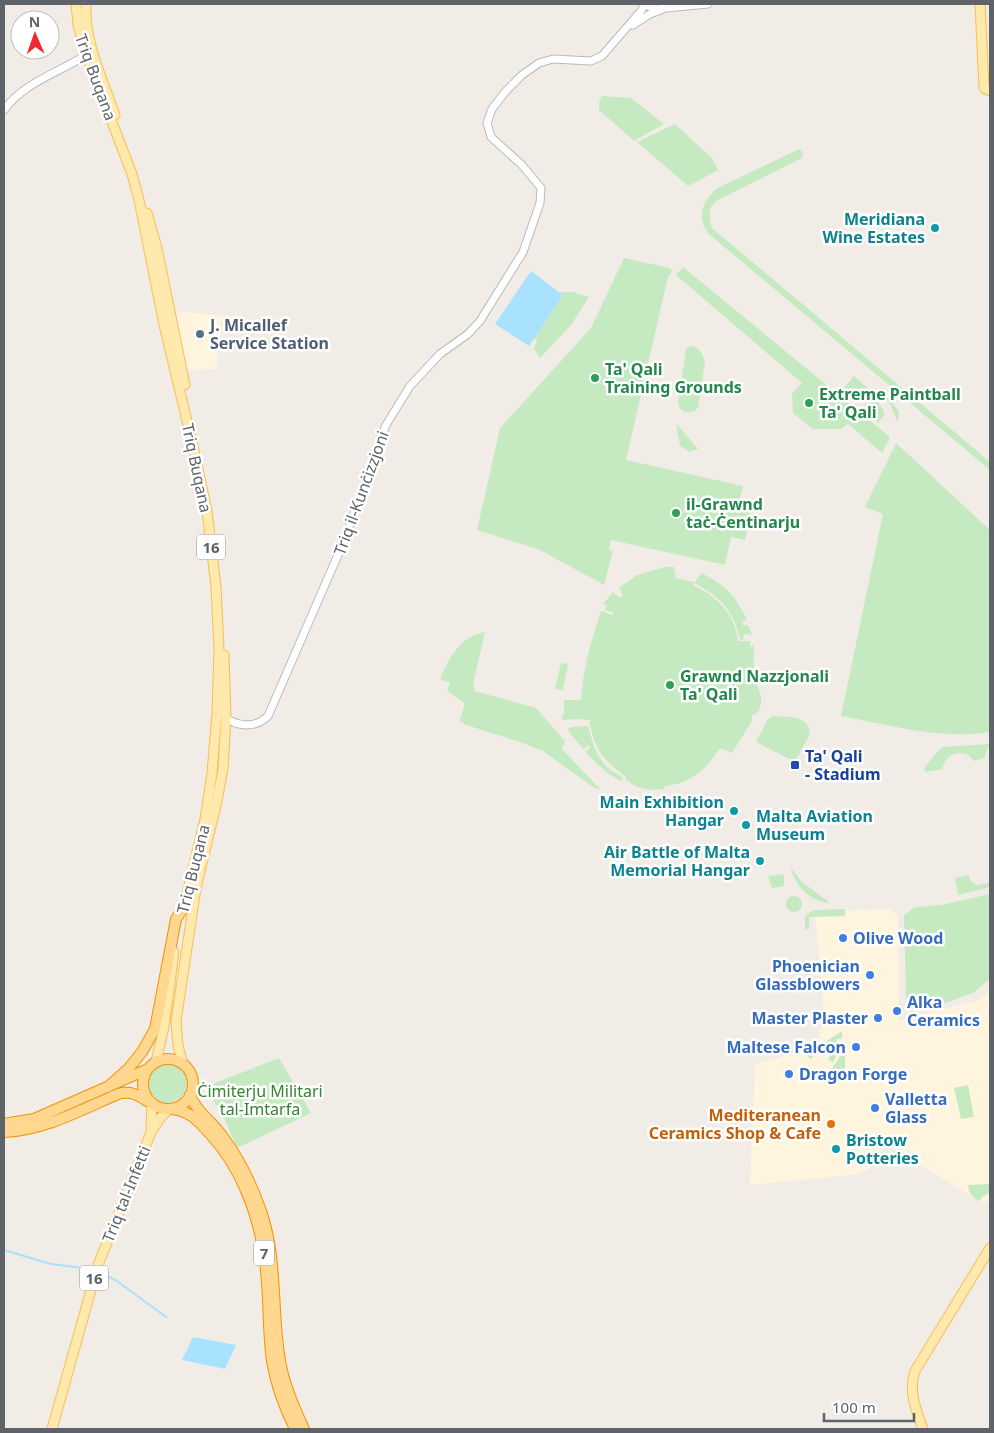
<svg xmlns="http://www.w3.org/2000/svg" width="994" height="1433" viewBox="0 0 994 1433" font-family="'Noto Sans',sans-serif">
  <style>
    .commercial { fill: #fff4dd }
    .green { fill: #c5eac1 }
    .water { fill: #a8e2ff }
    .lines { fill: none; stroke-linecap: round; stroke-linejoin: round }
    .stream { stroke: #a8e2ff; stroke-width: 2 }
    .minor-casing { stroke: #b6babe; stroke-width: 9 }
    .major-casing { stroke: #fcbc54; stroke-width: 11 }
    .highway-casing { stroke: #f79100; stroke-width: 12 }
    .minor { stroke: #fff; stroke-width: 7 }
    .major { stroke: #ffe9ad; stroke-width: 9 }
    .highway { stroke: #ffd78f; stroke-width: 10 }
    .culture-dot { fill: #0f9aa8; stroke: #fff; stroke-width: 2 }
    .service-dot { fill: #5c6f8a; stroke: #fff; stroke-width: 2 }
    .leisure-dot { fill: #2e9e5b; stroke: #fff; stroke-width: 2 }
    .transit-dot { fill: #1a4fb4; stroke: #fff; stroke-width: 2 }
    .shop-dot { fill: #3f7fe0; stroke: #fff; stroke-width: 2 }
    .food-dot { fill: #e8710a; stroke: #fff; stroke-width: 2 }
    .labels { text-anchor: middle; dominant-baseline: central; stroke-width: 5; stroke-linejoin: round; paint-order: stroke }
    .shield { fill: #fff; stroke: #8e9295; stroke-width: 1 }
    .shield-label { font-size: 15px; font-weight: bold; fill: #5d6368 }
    .street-label { font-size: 16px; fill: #5d6368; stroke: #fff }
    .culture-label { font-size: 16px; font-weight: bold; fill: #0d838f; stroke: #fff; text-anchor: end }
    .service-label { font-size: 16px; font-weight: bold; fill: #4e5e75; stroke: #fff; text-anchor: start }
    .leisure-label { font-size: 16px; font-weight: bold; fill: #27864d; stroke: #fff; text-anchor: start }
    .transit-label { font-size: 16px; font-weight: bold; fill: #164399; stroke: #fff; text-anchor: start }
    .shop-label { font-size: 16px; font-weight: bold; fill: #366cbe; stroke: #fff; text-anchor: start }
    .park-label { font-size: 16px; fill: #33852f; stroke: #fff }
    .food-label { font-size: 16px; font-weight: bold; fill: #c56008; stroke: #fff; text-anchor: end }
  </style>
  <rect width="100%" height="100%" fill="#f1ede6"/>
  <path class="commercial" d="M 188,312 L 223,316 L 216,369 L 186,370 L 175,315 L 176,313 Z
    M 889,909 L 898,916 L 899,1021 L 980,1000 L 990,991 L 990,1202 L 979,1201 L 886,1144 L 870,1169 L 858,1174 L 750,1185 L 755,1064 L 800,1052 L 819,1040 L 819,1031 L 825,1024 L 815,912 Z"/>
  <path class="green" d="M 602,96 L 631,98 L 664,124 L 634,141 L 599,110 L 599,103 Z
    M 675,124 L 713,159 L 718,170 L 688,186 L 637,142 Z
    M 799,149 L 803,152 L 802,158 L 718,200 C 708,207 708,216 712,228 L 990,462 L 990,470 L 709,234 C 696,217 702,203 716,189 Z
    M 624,258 L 670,268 L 672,272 L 668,277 L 626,460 L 743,486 L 739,502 L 753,505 L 745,540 L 731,537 L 725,565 L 611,540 L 609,549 L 613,551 L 604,585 L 540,550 L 477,530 L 500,428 L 591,328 Z
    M 683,267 L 890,437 L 882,453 L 848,424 L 841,429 L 813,429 L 793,413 L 792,393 L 802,383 L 676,275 Z
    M 560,292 L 573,292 L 589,297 L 571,325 L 540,358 L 534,349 L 537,340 L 534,338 L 563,295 Z
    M 692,346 C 700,348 703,354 705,362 L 698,408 C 691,415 680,414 678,403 L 686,349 Z
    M 854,376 L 872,392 L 863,403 L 844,388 Z
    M 880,390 L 893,403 L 899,412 L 898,423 L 891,406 Z
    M 873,393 L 885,414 L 878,423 L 861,409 Z
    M 676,423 L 698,449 L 690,452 L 680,446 Z
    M 896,443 L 990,530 L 990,732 C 941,740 890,725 841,716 L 883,514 L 865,507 Z
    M 665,567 L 674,567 L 676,578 L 694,582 L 693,585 C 717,596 735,614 738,641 L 750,641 L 751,647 L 754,644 C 754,655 753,667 755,677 C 757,690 766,697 758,712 L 752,716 L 752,721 L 732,753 L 720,748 C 707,768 691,784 665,786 L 664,789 L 652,790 L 637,787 L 626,780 L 626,777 C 604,761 595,750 590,724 L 590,720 L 579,719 L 563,720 L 561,715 L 564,715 L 564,700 L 581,700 C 583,669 591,641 601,611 L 612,615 L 614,613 L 605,610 L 607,605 L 603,604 L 613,592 L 620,598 L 623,595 L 619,588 L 637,575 Z
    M 701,573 C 726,585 735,595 747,620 L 742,621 L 743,625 L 748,625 L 752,635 L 744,634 L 743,640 L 740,639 C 733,610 721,597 694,583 Z
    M 485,632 L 473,685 L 475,691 L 536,708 L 565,741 L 562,749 L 601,790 L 593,787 L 543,751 L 520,742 L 466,725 L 459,721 L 465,704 L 447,691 L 450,683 L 440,679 C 449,658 460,636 485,632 Z
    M 561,663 L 568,664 L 563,690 L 555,689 Z
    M 773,716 C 788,717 809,715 810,734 L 795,762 L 756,742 L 767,720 Z
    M 588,726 C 592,741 596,756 607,767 C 612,772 619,774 624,779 L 620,781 L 606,772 L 585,752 L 590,748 L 589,745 L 583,749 L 569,732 L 568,729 L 571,727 Z
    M 990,744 L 986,752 L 985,758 L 974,761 L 967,754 C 953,751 946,756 942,769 L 926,772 L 924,769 C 927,764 938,750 943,747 Z
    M 790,867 L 802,882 L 828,901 L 829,903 C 807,900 797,887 790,867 Z
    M 784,874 L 784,886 L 772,888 L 768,876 Z
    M 968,875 L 971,881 L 976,885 L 990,883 L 990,887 L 958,895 L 955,878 Z
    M 990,894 L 990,979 L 973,993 L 923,1011 L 911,1006 L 906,997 L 904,915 L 915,907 L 941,905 Z
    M786 904a8 8 0 1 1 16 0a8 8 0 1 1-16 0Z
    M 845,909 L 845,916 L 809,917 L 809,929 L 805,929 L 805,918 L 807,914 L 815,910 Z
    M 842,1031 L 842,1039 L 837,1039 L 836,1053 L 837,1054 L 833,1063 L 828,1059 L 830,1056 L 822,1051 L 820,1054 L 816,1052 L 811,1059 L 806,1055 Z
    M 840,1056 L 845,1056 L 845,1078 L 831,1070 Z
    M 279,1058 L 311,1113 L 237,1148 L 224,1118 L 205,1087 Z
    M147 1083a20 20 0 1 1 40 0a20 20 0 1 1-40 0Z
    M 968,1085 L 974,1117 L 961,1119 L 954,1088 Z
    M 990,1184 L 990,1193 L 982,1197 L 979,1201 L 972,1196 L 969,1191 L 968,1185 Z"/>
  <path class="water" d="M 531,271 L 563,295 L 529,346 L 495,324 Z
    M 193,1337 L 236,1345 L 225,1369 L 182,1360 Z"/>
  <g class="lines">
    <path class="stream" d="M 4,1250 L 51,1264 L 91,1269
      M 105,1275 L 117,1281 L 166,1317"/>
    <g class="minor-casing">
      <path id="minor" d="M 645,5 L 656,9 L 708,4
        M 633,25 L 650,14 L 661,10
        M 4,110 C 23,83 58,73 86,55
        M 226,718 C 239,727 256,728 268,716 L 344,541 L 386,425 L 410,386 L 440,354 L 468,334 L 480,321 L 523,252 L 540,203 L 541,188 L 522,165 L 491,137 L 487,123 L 492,109 L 505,92 L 522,75 L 539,63 L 553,59 L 591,61 L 602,56 L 641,11 L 645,4"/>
    </g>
    <g class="major-casing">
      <path id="major" d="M 76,4 L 78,25 L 86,55 L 132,174 L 139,200 L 164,325 L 193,446 L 207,511 L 216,587 L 219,649 L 217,713 L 212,773 L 205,819 L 183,910
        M 86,4 C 84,42 103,80 115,115
        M 980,4 L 984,88 L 990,91
        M 147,213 L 157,248 L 185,385
        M 156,1062 L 164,1027 L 174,952
        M 183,1064 L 178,1046 L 176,1021 L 196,888 L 216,806 L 223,769 L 226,718 L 224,655
        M 151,1129 L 152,1104
        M 52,1429 L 98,1265 L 151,1132 L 161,1117 L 169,1109
        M 923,1429 C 916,1410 908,1391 915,1371 L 990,1248"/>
    </g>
    <g class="highway-casing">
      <path id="highway" d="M143 1084a25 25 0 1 1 50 0a25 25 0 1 1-50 0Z
        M 108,1087 L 128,1069 L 142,1052 L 155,1029 L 176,919 L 185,905
        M 190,1095 C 198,1114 212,1121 223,1137 C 240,1160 253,1187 262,1214 C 277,1260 272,1307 279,1354 C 282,1380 293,1405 304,1429
        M 171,1109 C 191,1111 198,1121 211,1135 C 240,1166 258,1213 264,1255 C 270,1290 267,1326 272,1361 C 276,1385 284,1407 295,1429
        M 4,1124 L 34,1119 L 148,1069
        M 4,1132 C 45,1130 81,1110 118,1094 C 130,1091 137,1094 147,1101"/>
    </g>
    <use href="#minor" class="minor"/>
    <use href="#major" class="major"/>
    <use href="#highway" class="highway"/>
  </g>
  <g class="culture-dot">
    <circle cx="935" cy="228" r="5"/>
    <circle cx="734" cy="811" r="5"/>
    <circle cx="746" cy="825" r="5"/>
    <circle cx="760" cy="861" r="5"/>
    <circle cx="836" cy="1149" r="5"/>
  </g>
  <circle class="service-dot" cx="200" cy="334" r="5"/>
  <g class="leisure-dot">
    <circle cx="595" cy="378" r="5"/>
    <circle cx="809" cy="403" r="5"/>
    <circle cx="676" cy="513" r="5"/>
    <circle cx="670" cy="685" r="5"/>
  </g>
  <rect class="transit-dot" x="790" y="760" width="10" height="10" rx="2.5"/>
  <g class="shop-dot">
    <circle cx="843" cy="938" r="5"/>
    <circle cx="870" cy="975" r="5"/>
    <circle cx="897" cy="1011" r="5"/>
    <circle cx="878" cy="1018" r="5"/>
    <circle cx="856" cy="1047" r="5"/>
    <circle cx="789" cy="1074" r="5"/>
    <circle cx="875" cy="1108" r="5"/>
  </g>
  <circle class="food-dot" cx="831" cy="1124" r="5"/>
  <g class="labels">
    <g class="shield">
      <rect x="197" y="534.5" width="28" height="25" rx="4"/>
      <rect x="254" y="1240.5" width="20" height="25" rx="4"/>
      <rect x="80" y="1265.5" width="28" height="25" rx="4"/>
    </g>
    <g class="shield-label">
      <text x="211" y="547">16</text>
      <text x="264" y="1253">7</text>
      <text x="94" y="1278">16</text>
    </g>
    <g class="street-label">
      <text transform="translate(96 77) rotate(70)">Triq Buqana</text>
      <text transform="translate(197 468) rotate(78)">Triq Buqana</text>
      <text transform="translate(361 493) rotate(-70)">Triq il-Kunċizzjoni</text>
      <text transform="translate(193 869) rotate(-76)">Triq Buqana</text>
      <text transform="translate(126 1194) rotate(-68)">Triq tal-Infetti</text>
    </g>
    <g class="culture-label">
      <text x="925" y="219">Meridiana<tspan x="925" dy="18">Wine Estates</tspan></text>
      <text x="724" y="802">Main Exhibition<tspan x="724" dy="18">Hangar</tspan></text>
      <text x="756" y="816" text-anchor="start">Malta Aviation<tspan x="756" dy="18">Museum</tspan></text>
      <text x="750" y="852">Air Battle of Malta<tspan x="750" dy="18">Memorial Hangar</tspan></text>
      <text x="846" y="1140" text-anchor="start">Bristow<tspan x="846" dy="18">Potteries</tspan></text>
    </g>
    <g class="service-label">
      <text x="210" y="325">J. Micallef<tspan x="210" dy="18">Service Station</tspan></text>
    </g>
    <g class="leisure-label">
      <text x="605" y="369">Ta' Qali<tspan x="605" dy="18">Training Grounds</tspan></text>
      <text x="819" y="394">Extreme Paintball<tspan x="819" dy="18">Ta' Qali</tspan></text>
      <text x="686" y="504">il-Grawnd<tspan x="686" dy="18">taċ-Ċentinarju</tspan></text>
      <text x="680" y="676">Grawnd Nazzjonali<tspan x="680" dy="18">Ta' Qali</tspan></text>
    </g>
    <g class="transit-label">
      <text x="805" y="756">Ta' Qali<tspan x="805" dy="18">- Stadium</tspan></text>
    </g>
    <g class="shop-label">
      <text x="853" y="938">Olive Wood</text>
      <text x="860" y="966" text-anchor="end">Phoenician<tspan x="860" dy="18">Glassblowers</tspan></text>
      <text x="907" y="1002">Alka<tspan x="907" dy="18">Ceramics</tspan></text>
      <text x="868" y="1018" text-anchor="end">Master Plaster</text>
      <text x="846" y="1047" text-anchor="end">Maltese Falcon</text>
      <text x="799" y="1074">Dragon Forge</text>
      <text x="885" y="1099">Valletta<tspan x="885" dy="18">Glass</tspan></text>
    </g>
    <g class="park-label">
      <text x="260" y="1091">Ċimiterju Militari<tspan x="260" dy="18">tal-Imtarfa</tspan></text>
    </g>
    <g class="food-label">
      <text x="821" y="1115">Mediteranean<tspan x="821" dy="18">Ceramics Shop &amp; Cafe</tspan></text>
    </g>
  </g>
  <rect width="994" height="1433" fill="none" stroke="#5d6368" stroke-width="10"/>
  <g transform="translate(35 35) rotate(358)"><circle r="24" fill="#ffffff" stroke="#bec1c3"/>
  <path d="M0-4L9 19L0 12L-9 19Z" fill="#f6272c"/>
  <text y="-8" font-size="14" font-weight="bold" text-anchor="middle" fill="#5d6368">N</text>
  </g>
  <path d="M824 1413v8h90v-8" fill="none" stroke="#5d6368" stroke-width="2.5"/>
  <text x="832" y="1413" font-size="15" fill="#5d6368" stroke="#ffffff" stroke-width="4" paint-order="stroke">100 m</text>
</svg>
